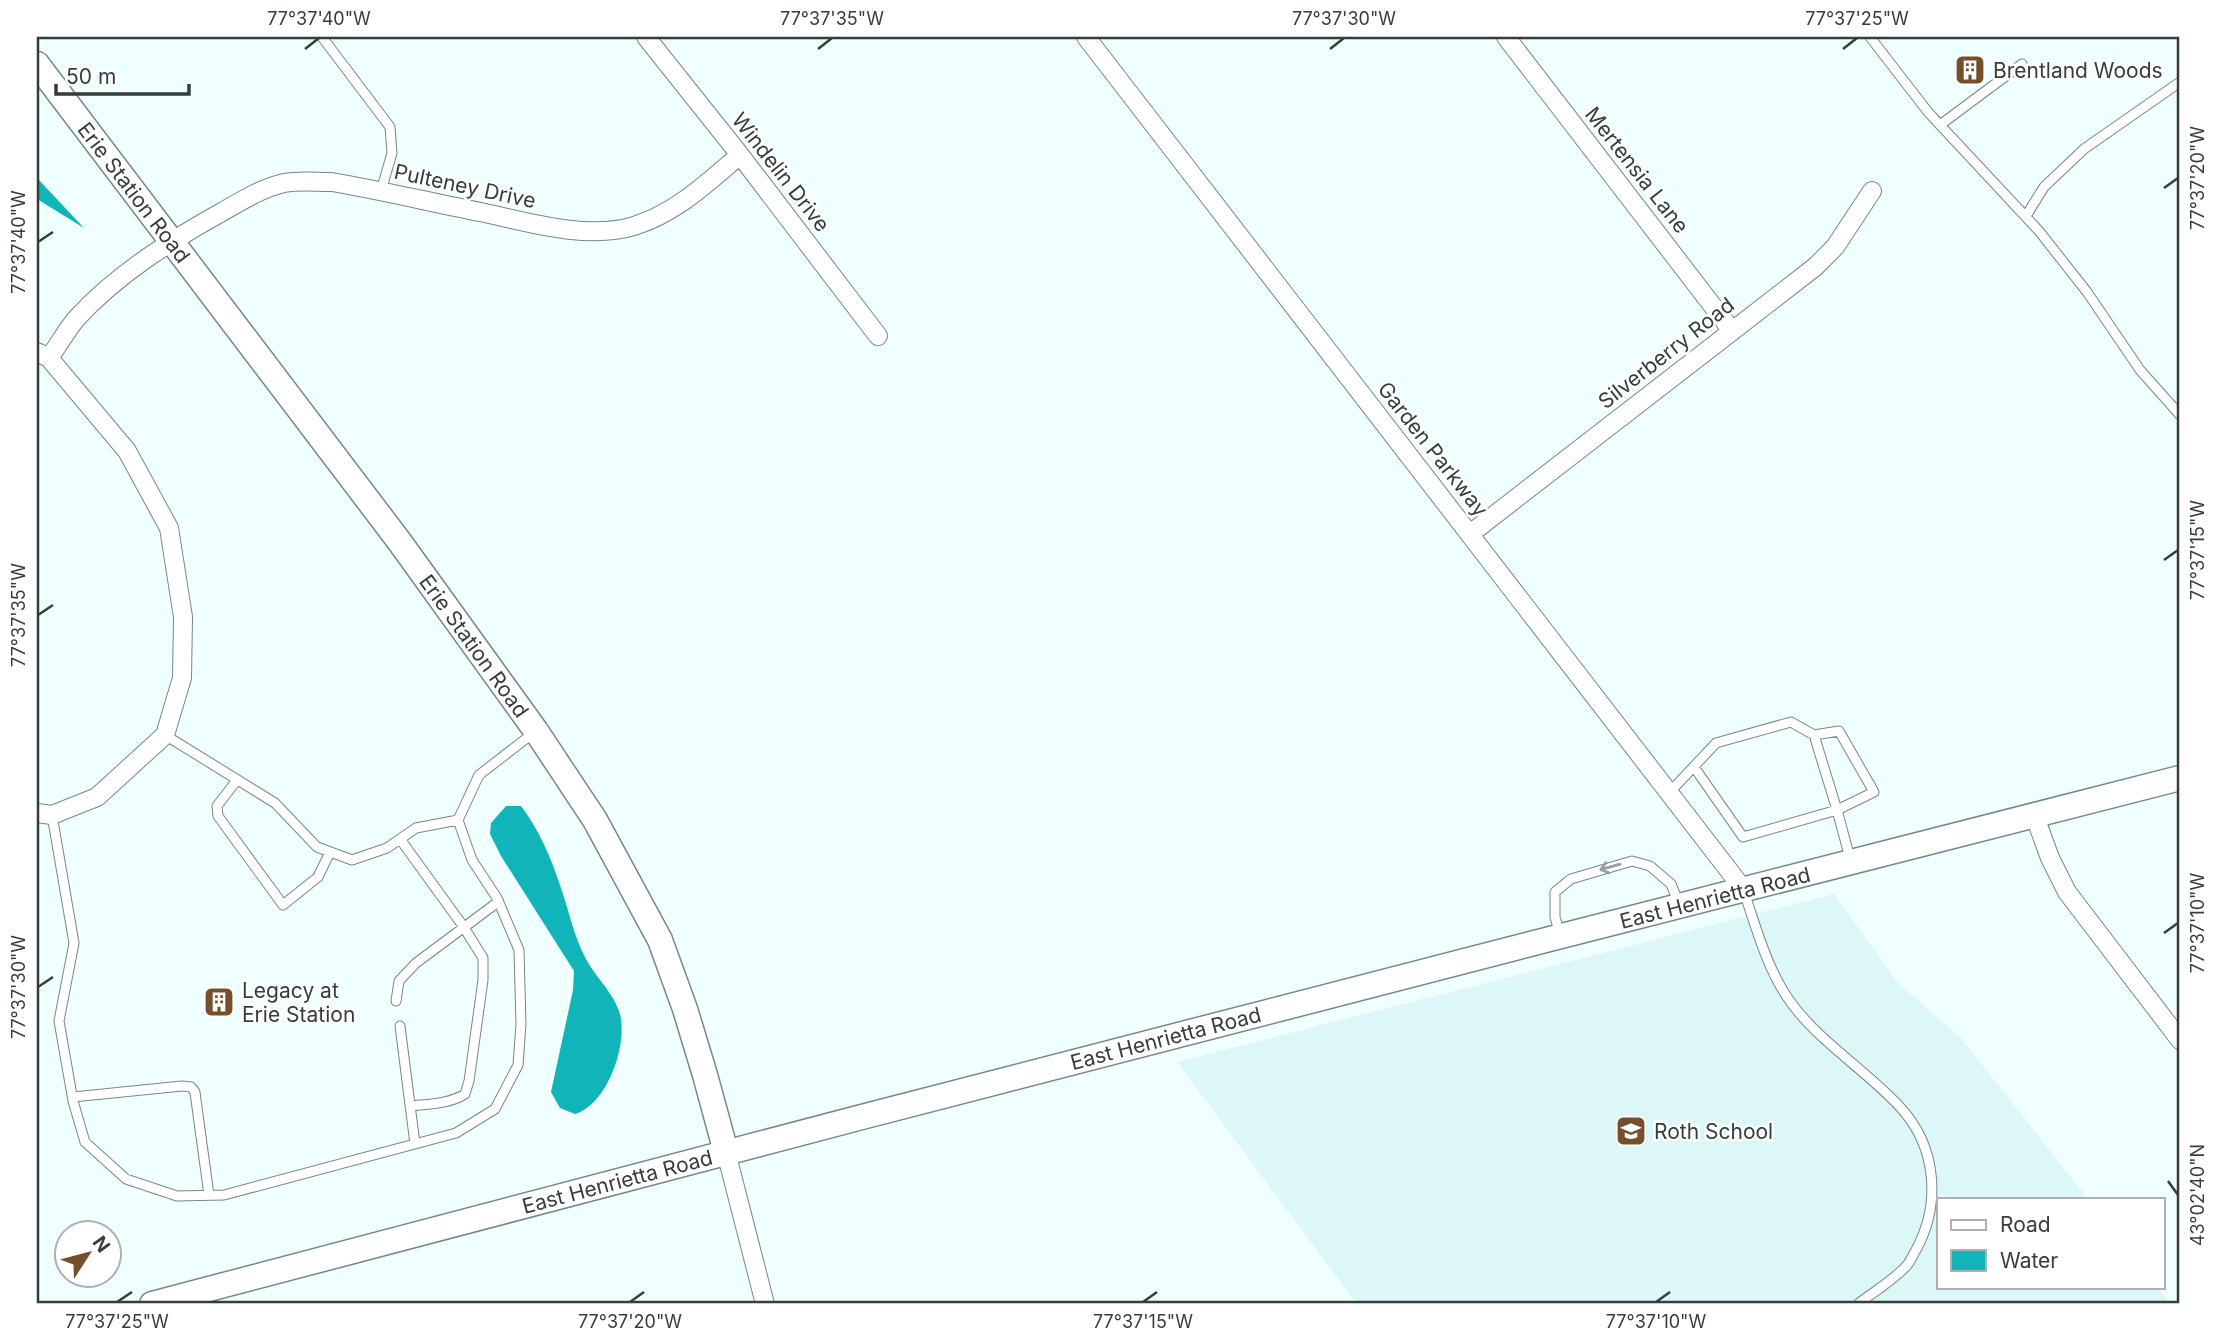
<svg xmlns="http://www.w3.org/2000/svg" width="2217" height="1341" viewBox="0 0 2217 1341" font-family="Inter,sans-serif">
  <style>
    .built { fill: #dbf7f8 }
    .water { fill: #11b5b9 }
    .lines { fill: none; stroke-linecap: round; stroke-linejoin: round }
    .lane-casing { stroke: #788; stroke-width: 11 }
    .street-casing { stroke: #788; stroke-width: 20 }
    .secondary-casing { stroke: #788; stroke-width: 27 }
    .lane { stroke: #fff; stroke-width: 9 }
    .street { stroke: #fff; stroke-width: 18 }
    .secondary { stroke: #fff; stroke-width: 24 }
    .oneway { stroke: #9a9e9e }
    .ticks { fill: none; stroke: #363d3d; stroke-width: 2.5 }
    .labels { text-anchor: middle; dominant-baseline: central; stroke-width: 5; stroke-linejoin: round; paint-order: stroke }
    .poi-label { font-size: 21px; fill: #363d3d; stroke: #fff; text-anchor: start }
    .street-label { font-size: 21px; fill: #363d3d; stroke: #fff }
    .neatline { fill: none; stroke: #363d3d; stroke-width: 2.5 }
    .ticks-label { font-size: 18px; text-anchor: middle; fill: #363d3d }
  </style>
  <rect width="100%" height="100%" fill="#f0ffff"/>
  <path class="built" d="M 1834,894 L 1897,982 L 1961,1038 L 2088,1199 L 1939,1199 L 1939,1287 L 2157,1287 L 2171,1304 L 1357,1304 L 1177,1062 Z"/>
  <path class="water" d="M 37,178 L 84,228 L 37,199 Z
    M 506,806 L 521,806 C 540,831 551,858 561,888 C 569,911 574,937 586,959 C 596,978 614,993 620,1014 C 628,1045 607,1105 575,1114 L 560,1108 L 551,1092 L 573,990 L 574,971 L 501,856 L 490,834 L 491,823 Z"/>
  <g class="lines">
    <g class="lane-casing">
      <path id="lane" d="M 322,37 L 390,127 L 392,153 L 381,191
        M 1870,37 L 1928,112 L 2039,231 L 2087,292 L 2140,370 L 2180,415
        M 1940,125 L 2022,64
        M 2026,216 L 2044,187 L 2084,149 L 2180,82
        M 165,735 L 275,803 L 317,847 L 352,860 L 387,848 L 416,828 L 458,820
        M 1694,767 L 1743,837 L 1837,810 L 1814,735
        M 237,780 L 217,806 L 218,816 L 283,905 L 318,877 L 330,852
        M 1669,793 L 1716,743 L 1791,722 L 1814,735 L 1839,731 L 1874,792 L 1837,810 L 1851,862
        M 52,815 L 74,943 L 59,1021 L 73,1101 L 85,1142 L 126,1179 L 177,1196 L 224,1195 L 456,1133 L 495,1109 L 518,1065 L 521,1024 L 519,950 L 497,898 L 472,860 L 458,820 L 479,775 L 536,731
        M 400,839 L 463,926 L 483,958 L 483,980 L 469,1081 L 465,1094 C 449,1104 429,1104 411,1106
        M 1744,892 C 1757,930 1768,972 1792,1004 C 1820,1042 1868,1072 1900,1107 C 1937,1147 1941,1204 1916,1250 C 1913,1255 1911,1260 1908,1264 C 1898,1277 1872,1293 1858,1304
        M 1560,935 L 1555,917 L 1555,892 L 1571,879 L 1632,861 L 1650,866 L 1671,884 L 1679,904
        M 396,1001 L 399,981 L 416,963 L 498,902
        M 400,1026 L 415,1144
        M 73,1097 L 182,1086 L 191,1087 L 195,1092 L 196,1100 L 209,1195"/>
    </g>
    <g class="street-casing">
      <path id="street" d="M 646,37 L 740,155 L 878,336
        M 1086,37 L 1744,890
        M 1506,37 L 1732,331
        M 37,352 L 49,358 L 127,451 L 169,528 L 183,617 L 182,678 L 165,735 L 97,797 L 52,815 L 37,813
        M 49,358 C 58,346 66,331 76,319 C 117,274 170,241 222,212 C 241,201 262,188 284,183 C 300,180 317,182 332,182 C 384,191 434,203 485,213 C 530,223 589,240 634,226 C 676,213 707,183 740,155
        M 1470,534 L 1815,267 L 1835,247 L 1872,191
        M 2035,817 L 2050,858 L 2067,892 L 2180,1040
        M 726,1152 L 765,1304"/>
    </g>
    <g class="secondary-casing">
      <g id="secondary">
        <path id="s1" d="M 37,64 L 399,541 L 536,731 L 595,820 L 660,940 L 685,1009 L 705,1075 L 726,1152"/>
        <path id="s2" d="M 152,1304 C 614,1182 1075,1060 1538,942 C 1752,888 1966,834 2180,778"/>
      </g>
    </g>
    <use href="#lane" class="lane"/>
    <use href="#street" class="street"/>
    <use href="#secondary" class="secondary"/>
  </g>
  <defs><path id="oneway-shaft" d="M-6 0H5M1.5-3L5.5 0L1.5 3" fill="none" stroke-width="1.6" stroke-linecap="round" stroke-linejoin="round" transform="scale(1.75)"/></defs>
  <use class="oneway" href="#oneway-shaft" transform="translate(1610 867) rotate(164)"/>
  <path class="ticks" d="M 305,49 L 319,38M 818,49 L 832,38M 1330,49 L 1344,38M 1843,49 L 1857,38M 2164,188 L 2178,178M 38,242 L 53,232M 2164,560 L 2178,550M 38,615 L 53,605M 2164,933 L 2178,923M 38,987 L 53,977M 2168,1181 L 2178,1195M 117,1302 L 132,1292M 630,1302 L 644,1292M 1143,1302 L 1157,1292M 1656,1302 L 1670,1292"/>
  <defs>
    <g id="building-square" transform="scale(1.575)"><rect x="-9" y="-9" width="18" height="18" rx="4" fill="#754f2b" stroke="#fff"/><path d="M-4-6H4V6H1V3H-1V6H-4ZM-2.5-4.3h1.7v1.8h-1.7ZM.8-4.3h1.7v1.8H.8ZM-2.5-1h1.7V.8h-1.7ZM.8-1h1.7V.8H.8Z" fill="#fff"/></g>
    <g id="school-square" transform="scale(1.575)"><rect x="-9" y="-9" width="18" height="18" rx="4" fill="#754f2b" stroke="#fff"/><path d="M0-5L7-2L0 1L-7-2ZM-4 1L0 2.5L4 1V4Q0 6-4 4Z" fill="#fff"/></g>
  </defs>
  <g fill-rule="evenodd">
    <use href="#building-square" x="1970" y="70"/>
    <use href="#building-square" x="219" y="1002"/>
    <use href="#school-square" x="1631" y="1131"/>
  </g>
  <g class="labels">
    <g class="poi-label">
      <text x="1993" y="70">Brentland Woods</text>
      <text x="242" y="990">Legacy at<tspan x="242" dy="24">Erie Station</tspan></text>
      <text x="1654" y="1131">Roth School</text>
    </g>
    <g class="street-label">
      <text transform="translate(1637 170) rotate(52)">Mertensia Lane</text>
      <text transform="translate(781 172) rotate(52)">Windelin Drive</text>
      <text transform="translate(465 186) rotate(12)">Pulteney Drive</text>
      <text stroke="none"><textPath href="#s1" startOffset="161">Erie Station Road</textPath></text>
      <text transform="translate(1666 353) rotate(-38)">Silverberry Road</text>
      <text transform="translate(1433 449) rotate(52)">Garden Parkway</text>
      <text stroke="none"><textPath href="#s1" startOffset="728">Erie Station Road</textPath></text>
      <text stroke="none"><textPath href="#s2" startOffset="1615">East Henrietta Road</textPath></text>
      <text stroke="none"><textPath href="#s2" startOffset="1048">East Henrietta Road</textPath></text>
      <text stroke="none"><textPath href="#s2" startOffset="481">East Henrietta Road</textPath></text>
    </g>
  </g>
  <rect width="2217" height="1341" fill="none" stroke="#ffffff" stroke-width="77"/>
  <rect x="1937" y="1198" width="228" height="91" fill="#ffffff" stroke="#afb1b1" stroke-width="2"/>
  <rect x="1951" y="1220" width="35" height="10" fill="#ffffff" stroke="#afb1b1" stroke-width="2"/>
  <text x="2000" y="1232" font-size="21" fill="#363d3d">Road</text>
  <rect x="1951" y="1250" width="35" height="21" fill="#11b5b9" stroke="#afb1b1" stroke-width="2"/>
  <text x="2000" y="1268" font-size="21" fill="#363d3d">Water</text>
  <g transform="translate(88 1254) rotate(54)"><circle r="33" fill="#ffffff" stroke="#afb1b1" stroke-width="2"/>
  <path d="M0-5L12 26L0 18L-12 26Z" fill="#754f2b"/>
  <text y="-10" font-size="19" font-weight="bold" text-anchor="middle" fill="#363d3d">N</text>
  </g>
  <path d="M56 84v10h133v-10" fill="none" stroke="#363d3d" stroke-width="3.5"/>
  <text x="66" y="84" font-size="21" fill="#363d3d" stroke="#ffffff" stroke-width="5" paint-order="stroke">50 m</text>
  <rect x="38" y="38" width="2140" height="1264" class="neatline"/>
  <g class="ticks-label">
    <text x="319" y="25">77°37'40"W</text>
    <text x="832" y="25">77°37'35"W</text>
    <text x="1344" y="25">77°37'30"W</text>
    <text x="1857" y="25">77°37'25"W</text>
    <text transform="translate(2198 178) rotate(-90)" y="6">77°37'20"W</text>
    <text transform="translate(19 242) rotate(-90)" y="6">77°37'40"W</text>
    <text transform="translate(2198 550) rotate(-90)" y="6">77°37'15"W</text>
    <text transform="translate(19 615) rotate(-90)" y="6">77°37'35"W</text>
    <text transform="translate(2198 923) rotate(-90)" y="6">77°37'10"W</text>
    <text transform="translate(19 987) rotate(-90)" y="6">77°37'30"W</text>
    <text transform="translate(2198 1195) rotate(-90)" y="6">43°02'40"N</text>
    <text x="117" y="1328">77°37'25"W</text>
    <text x="630" y="1328">77°37'20"W</text>
    <text x="1143" y="1328">77°37'15"W</text>
    <text x="1656" y="1328">77°37'10"W</text>
  </g>
</svg>
